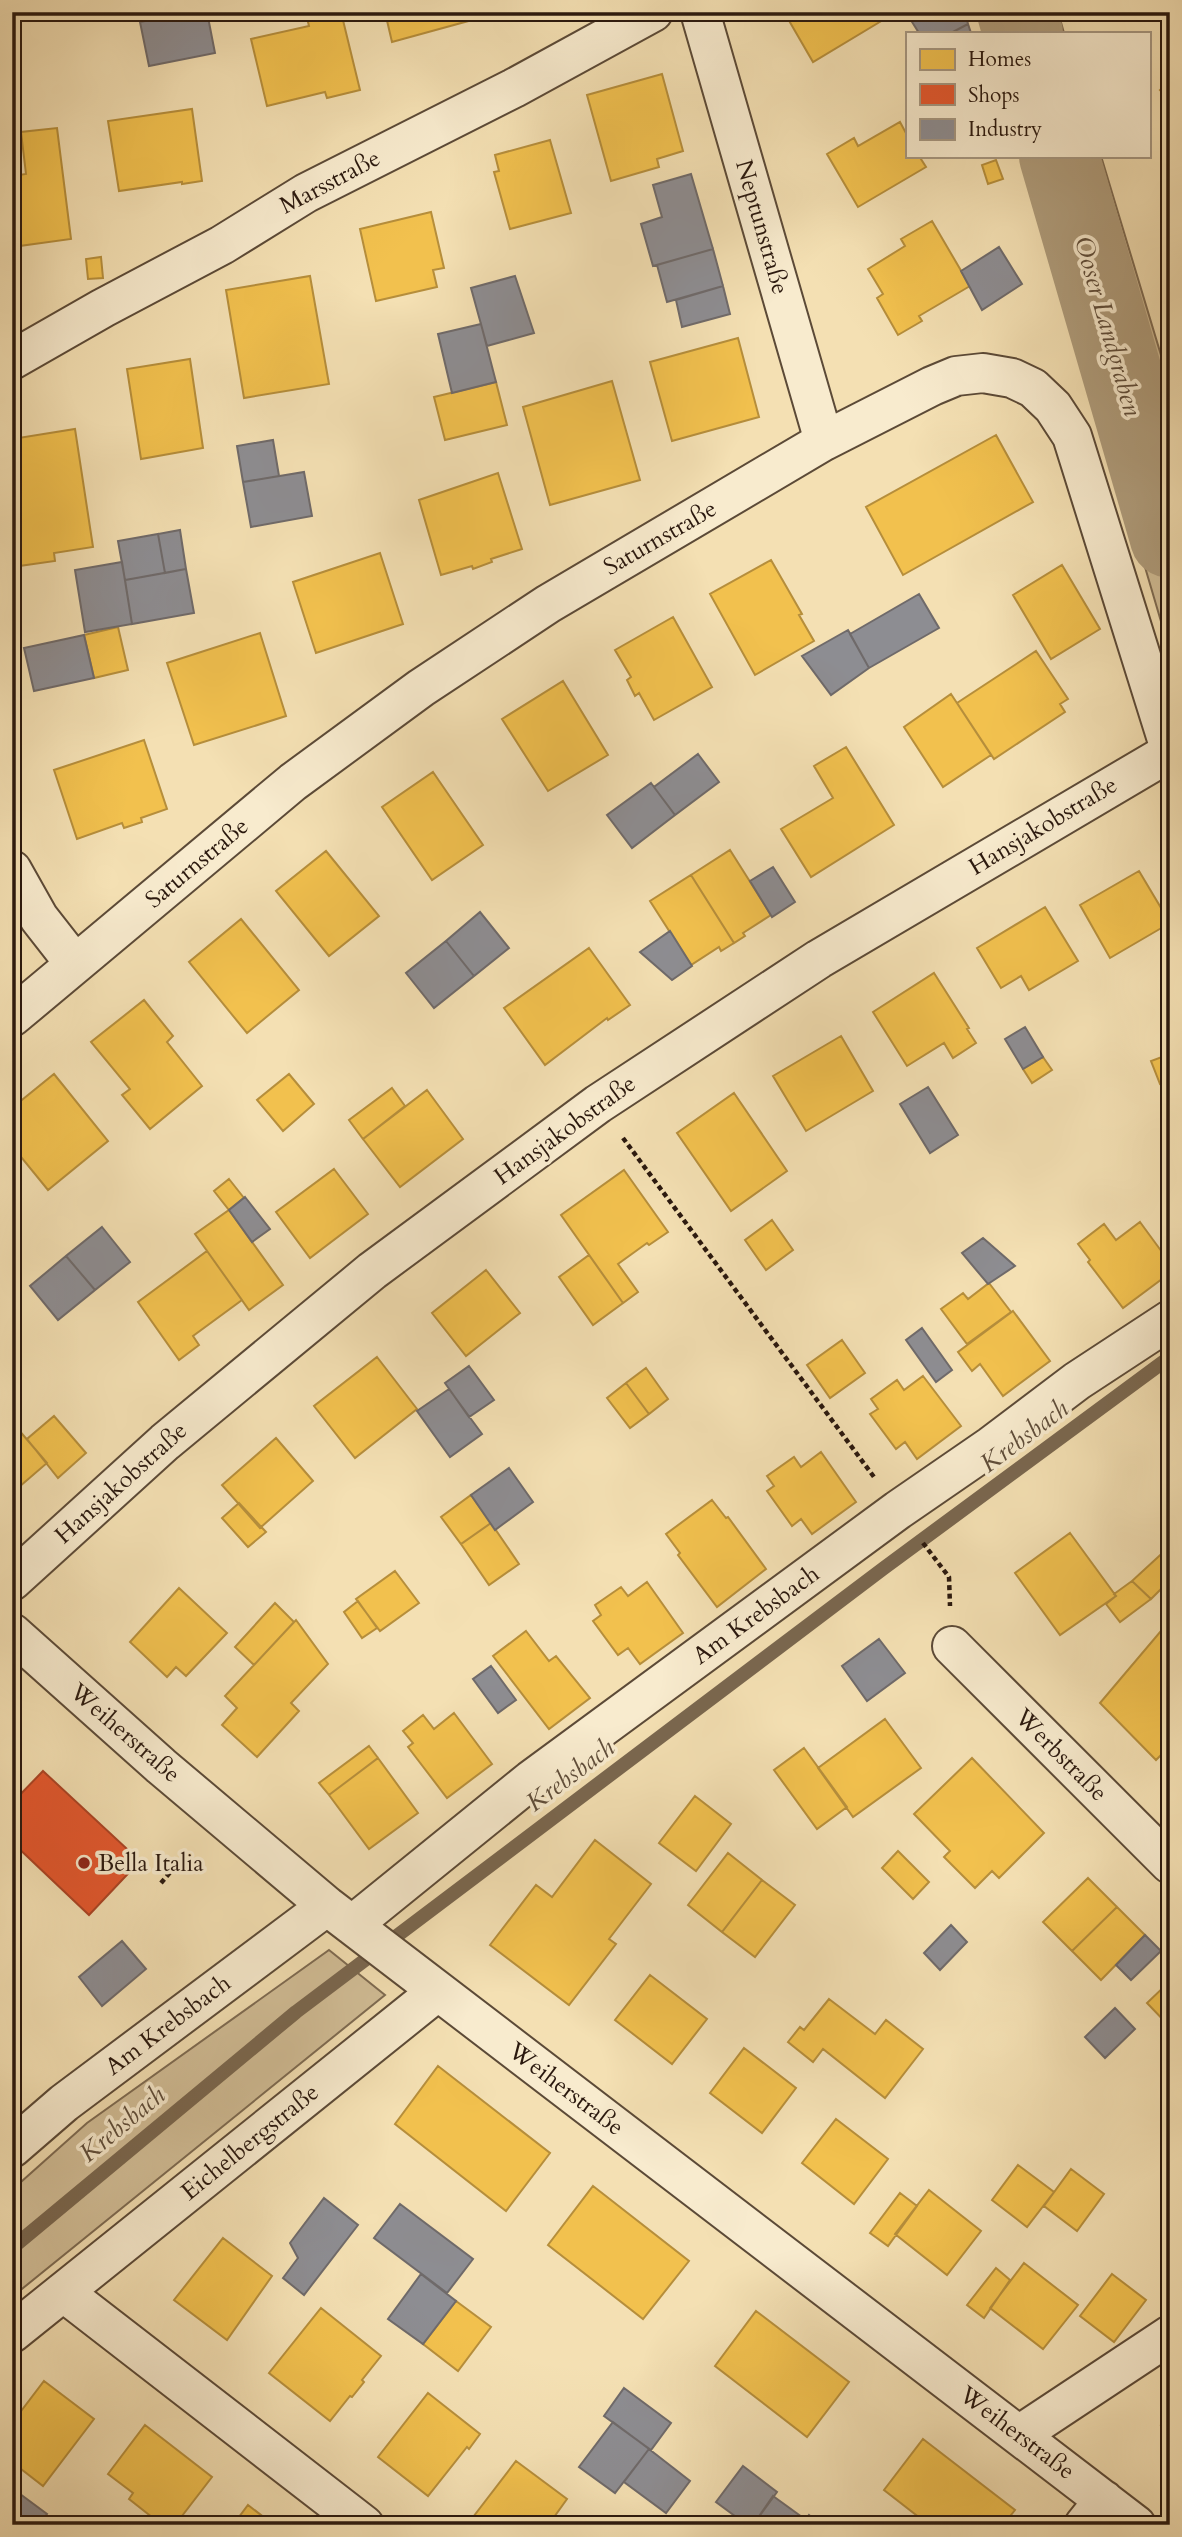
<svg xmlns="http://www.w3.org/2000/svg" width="1182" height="2537" viewBox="0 0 1182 2537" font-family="Cardo,serif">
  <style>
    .green { fill: #d2be97; stroke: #7e6b52; stroke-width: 2 }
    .homes { fill: #f2c14e; stroke: #b68e3b; stroke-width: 2 }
    .shops { fill: #e4572e; stroke: #ac4424; stroke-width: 2 }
    .industry { fill: #8d8d92; stroke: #6f6a6a; stroke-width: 2 }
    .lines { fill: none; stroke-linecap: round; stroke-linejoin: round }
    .stream { stroke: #7a674f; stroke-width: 14 }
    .river { stroke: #af9c7b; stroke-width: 80 }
    .minor-casing { stroke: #5c4a37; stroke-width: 42 }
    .path { stroke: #2a180e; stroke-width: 4.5; stroke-dasharray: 5 3.5; stroke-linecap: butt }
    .minor { stroke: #f8ebce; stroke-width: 38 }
    .poi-dot { fill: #8f2418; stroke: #f8ebce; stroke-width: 2.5 }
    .labels { text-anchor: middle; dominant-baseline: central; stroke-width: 7; stroke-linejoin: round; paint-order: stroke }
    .street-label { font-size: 24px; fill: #2a180e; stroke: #f8ebce }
    .poi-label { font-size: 24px; fill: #2a180e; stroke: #f8ebce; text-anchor: start }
    .water-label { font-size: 26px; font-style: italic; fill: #5f4d3a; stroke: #f8ebce }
  </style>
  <rect width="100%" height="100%" fill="#f4e0b3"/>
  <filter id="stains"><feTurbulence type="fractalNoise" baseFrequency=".00286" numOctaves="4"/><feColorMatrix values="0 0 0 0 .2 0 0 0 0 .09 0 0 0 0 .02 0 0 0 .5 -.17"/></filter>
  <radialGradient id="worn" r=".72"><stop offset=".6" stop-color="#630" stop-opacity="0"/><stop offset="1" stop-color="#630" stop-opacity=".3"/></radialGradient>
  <path class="green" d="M 981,12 L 1058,12 L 1064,33 L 988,33 Z
    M 1024,156 L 1101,156 L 1170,385 L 1170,652 Z
    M 329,1950 L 385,1995 L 12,2297 L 12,2190 L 87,2123 Z"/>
  <path class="homes" d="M 312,12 L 341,12 L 360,90 L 327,98 L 325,92 L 267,106 L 251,39 L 309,26 L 306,14 Z
    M 385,12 L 481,12 L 483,17 L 392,42 Z
    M 784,12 L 885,12 L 888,17 L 813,62 Z
    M 662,74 L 683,151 L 657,159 L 659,167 L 611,181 L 587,95 Z
    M 1170,81 L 1170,101 L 1160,90 Z
    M 192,109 L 202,181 L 182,184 L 182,182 L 119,191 L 108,121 Z
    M 900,122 L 907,135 L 907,156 L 919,156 L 926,167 L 858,207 L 827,154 L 854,138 L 858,146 Z
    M 57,128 L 71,239 L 12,247 L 12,176 L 26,174 L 21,132 Z
    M 550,140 L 571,213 L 510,229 L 494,172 L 499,171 L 495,155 Z
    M 996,160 L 1003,179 L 988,184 L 982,165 Z
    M 431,212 L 444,268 L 433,270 L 437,287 L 376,301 L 360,229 Z
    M 932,221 L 970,286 L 919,316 L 922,321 L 898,335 L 877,298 L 883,294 L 868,269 L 905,246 L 901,239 Z
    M 101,257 L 103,278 L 88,279 L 86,259 Z
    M 310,276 L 329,384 L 244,398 L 226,290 Z
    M 738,338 L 759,417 L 672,441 L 650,362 Z
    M 190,359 L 203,448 L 141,459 L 127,369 Z
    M 612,381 L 640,480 L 550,505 L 523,407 Z
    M 496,382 L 507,425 L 445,440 L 434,397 Z
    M 75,429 L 93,547 L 54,553 L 55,561 L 12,567 L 12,439 Z
    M 996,435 L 1033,502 L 903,575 L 866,507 Z
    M 498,473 L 522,549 L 491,559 L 492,562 L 473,569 L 472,566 L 441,575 L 419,500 Z
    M 380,553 L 403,624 L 316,653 L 293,582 Z
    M 771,560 L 802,614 L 799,615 L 814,641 L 755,675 L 710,594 Z
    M 1062,565 L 1100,629 L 1051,659 L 1013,595 Z
    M 673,617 L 712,687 L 654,720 L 639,693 L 635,696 L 627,680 L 631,677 L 615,650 Z
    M 118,627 L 128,670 L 94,678 L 84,635 Z
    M 260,633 L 286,716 L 194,745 L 167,663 Z
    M 1036,651 L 1068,699 L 1060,704 L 1065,712 L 994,759 L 957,703 Z
    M 563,681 L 608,755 L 548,791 L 502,719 Z
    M 951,694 L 991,755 L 943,787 L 904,727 Z
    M 144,740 L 167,809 L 141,818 L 142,822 L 124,828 L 122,823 L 77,839 L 54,770 Z
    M 846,747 L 894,825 L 811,877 L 781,829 L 833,798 L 814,766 Z
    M 433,772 L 483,845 L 432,880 L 382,807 Z
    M 730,850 L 771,915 L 743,933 L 745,936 L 734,943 L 691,875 Z
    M 326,851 L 379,916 L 329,956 L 276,891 Z
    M 1139,871 L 1170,923 L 1110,958 L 1080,905 Z
    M 691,875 L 734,943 L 721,951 L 719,947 L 691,965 L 650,901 Z
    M 1045,907 L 1078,961 L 1029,990 L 1021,976 L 1001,988 L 977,948 Z
    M 241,919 L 299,990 L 247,1033 L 189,962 Z
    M 589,948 L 630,1005 L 608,1020 L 607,1018 L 545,1065 L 504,1008 Z
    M 934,973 L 969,1028 L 967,1029 L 976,1043 L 953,1058 L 944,1043 L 907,1066 L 873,1012 Z
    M 144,1000 L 173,1036 L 167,1042 L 202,1086 L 150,1129 L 122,1095 L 130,1089 L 91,1042 Z
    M 841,1036 L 873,1091 L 806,1131 L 773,1076 Z
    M 1170,1054 L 1170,1080 L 1160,1084 L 1151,1061 Z
    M 1043,1057 L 1052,1070 L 1032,1083 L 1023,1069 Z
    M 54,1074 L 108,1141 L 48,1190 L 12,1146 L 12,1108 Z
    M 289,1074 L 314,1104 L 283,1131 L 257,1100 Z
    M 392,1088 L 405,1106 L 363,1139 L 349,1120 Z
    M 427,1090 L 463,1139 L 400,1187 L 363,1139 Z
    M 734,1093 L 787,1171 L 731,1211 L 677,1133 Z
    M 334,1169 L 368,1214 L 310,1258 L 276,1212 Z
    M 624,1170 L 668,1232 L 649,1245 L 647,1243 L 618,1264 L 638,1292 L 623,1303 L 561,1215 Z
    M 229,1179 L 244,1198 L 229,1210 L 214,1191 Z
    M 229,1210 L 283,1285 L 249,1310 L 195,1234 Z
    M 772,1220 L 793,1250 L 766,1270 L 745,1240 Z
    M 1140,1222 L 1170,1263 L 1170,1273 L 1123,1308 L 1088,1262 L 1090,1260 L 1078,1244 L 1104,1224 L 1116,1240 Z
    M 207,1251 L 242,1300 L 193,1336 L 199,1345 L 179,1360 L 138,1302 Z
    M 589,1255 L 623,1303 L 593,1325 L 559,1277 Z
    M 486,1270 L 520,1313 L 466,1356 L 432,1313 Z
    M 989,1283 L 1011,1312 L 967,1344 L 941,1309 L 963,1293 L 968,1299 Z
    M 1013,1311 L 1050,1361 L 1003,1396 L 980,1364 L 972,1371 L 958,1352 Z
    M 842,1340 L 865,1373 L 830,1398 L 807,1365 Z
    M 377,1357 L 417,1409 L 355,1458 L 314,1406 Z
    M 646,1368 L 668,1399 L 649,1414 L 626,1383 Z
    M 923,1376 L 961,1426 L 917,1459 L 905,1442 L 896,1449 L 870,1414 L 878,1409 L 871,1399 L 897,1380 L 904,1390 Z
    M 626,1383 L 649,1414 L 630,1428 L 607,1398 Z
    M 54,1416 L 86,1453 L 58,1478 L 27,1439 Z
    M 12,1422 L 47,1463 L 12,1493 Z
    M 276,1438 L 313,1481 L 260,1528 L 222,1485 Z
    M 821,1452 L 856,1502 L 812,1534 L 801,1519 L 792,1526 L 767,1491 L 774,1486 L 767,1476 L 794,1457 L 801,1467 Z
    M 471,1495 L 491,1523 L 461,1544 L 441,1517 Z
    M 712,1500 L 726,1518 L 728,1517 L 766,1569 L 717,1607 L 678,1555 L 680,1553 L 666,1534 Z
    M 239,1503 L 266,1532 L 248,1547 L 222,1518 Z
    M 491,1523 L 519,1564 L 489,1585 L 461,1544 Z
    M 1070,1533 L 1116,1596 L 1060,1635 L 1015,1573 Z
    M 1170,1546 L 1170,1580 L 1151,1599 L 1132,1581 Z
    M 395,1571 L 419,1603 L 380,1631 L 356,1599 Z
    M 1132,1581 L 1151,1599 L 1120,1622 L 1106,1604 L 1116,1596 L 1114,1594 Z
    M 647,1582 L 683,1633 L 640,1664 L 628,1648 L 618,1655 L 593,1621 L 601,1615 L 595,1605 L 621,1587 L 628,1596 Z
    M 179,1588 L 227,1633 L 186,1676 L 176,1667 L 167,1677 L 130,1642 Z
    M 358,1601 L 377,1628 L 362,1638 L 344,1612 Z
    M 275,1603 L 294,1622 L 254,1665 L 235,1647 Z
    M 296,1620 L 328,1664 L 291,1703 L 299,1711 L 257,1757 L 222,1725 L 237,1708 L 225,1696 Z
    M 1166,1625 L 1170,1629 L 1170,1746 L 1156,1760 L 1100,1703 Z
    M 526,1631 L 549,1661 L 556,1656 L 590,1698 L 549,1729 L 493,1656 Z
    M 454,1713 L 492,1764 L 447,1798 L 408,1747 L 413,1743 L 403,1731 L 423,1715 L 434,1729 Z
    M 885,1719 L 921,1768 L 853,1817 L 818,1768 Z
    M 369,1746 L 378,1758 L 329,1795 L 319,1783 Z
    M 804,1748 L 847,1807 L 817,1829 L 774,1770 Z
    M 378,1758 L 418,1813 L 369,1849 L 329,1795 Z
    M 972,1758 L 1044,1833 L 999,1878 L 992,1871 L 975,1888 L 944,1857 L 950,1851 L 914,1814 Z
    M 695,1796 L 731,1824 L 696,1871 L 659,1843 Z
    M 595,1840 L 651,1884 L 609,1939 L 616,1944 L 569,2005 L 490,1945 L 536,1885 L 552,1897 Z
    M 898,1851 L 929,1882 L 913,1899 L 882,1868 Z
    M 728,1853 L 762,1880 L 722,1932 L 688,1905 Z
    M 1088,1878 L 1117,1907 L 1072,1951 L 1043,1922 Z
    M 762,1880 L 795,1905 L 755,1957 L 722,1932 Z
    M 1117,1907 L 1145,1935 L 1101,1980 L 1072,1951 Z
    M 650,1975 L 707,2019 L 672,2064 L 615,2020 Z
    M 1170,1981 L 1170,2027 L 1147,2003 Z
    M 829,1999 L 875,2034 L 886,2020 L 923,2049 L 885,2098 L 823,2049 L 813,2062 L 788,2042 L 800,2027 L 804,2030 Z
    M 744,2048 L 796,2088 L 762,2133 L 710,2093 Z
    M 438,2066 L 550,2153 L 506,2211 L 395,2124 Z
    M 836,2119 L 888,2159 L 854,2204 L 802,2163 Z
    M 1018,2165 L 1054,2192 L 1027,2227 L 992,2200 Z
    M 1071,2169 L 1104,2194 L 1077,2231 L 1044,2206 Z
    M 593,2186 L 689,2261 L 643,2319 L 548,2245 Z
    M 929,2190 L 981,2231 L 947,2275 L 895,2234 Z
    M 900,2193 L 917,2206 L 888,2246 L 870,2233 Z
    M 223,2238 L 272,2276 L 227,2340 L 174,2300 Z
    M 1024,2263 L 1078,2305 L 1043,2349 L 990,2308 Z
    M 996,2268 L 1010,2280 L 984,2318 L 967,2305 Z
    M 1112,2274 L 1146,2300 L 1114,2342 L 1080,2316 Z
    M 456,2301 L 491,2327 L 458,2371 L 423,2344 Z
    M 321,2308 L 381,2356 L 362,2380 L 364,2382 L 352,2397 L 350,2396 L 330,2421 L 269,2373 Z
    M 756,2311 L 849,2382 L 807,2437 L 715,2366 Z
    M 44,2381 L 94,2419 L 43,2486 L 12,2462 L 12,2423 Z
    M 428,2393 L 480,2434 L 469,2449 L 467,2447 L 428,2496 L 378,2457 Z
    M 1170,2413 L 1170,2431 L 1161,2425 Z
    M 145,2425 L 212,2477 L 175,2525 L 162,2525 L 129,2499 L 133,2493 L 108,2474 Z
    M 923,2439 L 1015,2510 L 1003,2525 L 929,2525 L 884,2490 Z
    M 516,2461 L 567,2499 L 552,2520 L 555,2522 L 553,2525 L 467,2525 Z
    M 248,2505 L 274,2525 L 233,2525 Z"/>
  <path class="shops" d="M 43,1771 L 140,1861 L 89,1915 L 12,1842 L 12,1803 Z"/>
  <path class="industry" d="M 151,12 L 191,12 L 152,20 Z
    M 191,12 L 207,12 L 215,53 L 149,66 L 140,22 Z
    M 909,12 L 965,12 L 968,24 L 951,33 L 919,33 L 907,14 Z
    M 968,24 L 971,33 L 951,33 Z
    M 12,45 L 17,85 L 12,86 Z
    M 691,174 L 713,249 L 653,266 L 641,224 L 662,217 L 653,185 Z
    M 999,247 L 1022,284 L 982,310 L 961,271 Z
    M 713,249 L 723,286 L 667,302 L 657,265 Z
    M 515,276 L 534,333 L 487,346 L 471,288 Z
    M 723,286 L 730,314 L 682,327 L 676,300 Z
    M 481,324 L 496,382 L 452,393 L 438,334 Z
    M 273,440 L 279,476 L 243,482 L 237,446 Z
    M 304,472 L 312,516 L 251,527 L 243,482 Z
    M 180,530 L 186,569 L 165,573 L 158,534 Z
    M 158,534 L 165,573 L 125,580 L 118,541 Z
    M 122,562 L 132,624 L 85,632 L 75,570 Z
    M 186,569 L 194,613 L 132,624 L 125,580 Z
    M 919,594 L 939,628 L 869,668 L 850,634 Z
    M 848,630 L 869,668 L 831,695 L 802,656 Z
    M 84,635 L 94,678 L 34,691 L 24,648 Z
    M 698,754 L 719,782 L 675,815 L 654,787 Z
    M 651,783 L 675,815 L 632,848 L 607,815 Z
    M 773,867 L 795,902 L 772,917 L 750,881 Z
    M 480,912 L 509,948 L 474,976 L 446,941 Z
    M 670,931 L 692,966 L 672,980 L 640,952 Z
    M 446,941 L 474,976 L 434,1008 L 406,973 Z
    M 1025,1027 L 1043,1057 L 1023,1069 L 1005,1039 Z
    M 928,1087 L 958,1135 L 930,1153 L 900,1104 Z
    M 245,1197 L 270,1229 L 252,1242 L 229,1210 Z
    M 102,1227 L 130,1262 L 95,1290 L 66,1256 Z
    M 983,1238 L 1015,1266 L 988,1284 L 962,1253 Z
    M 66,1256 L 95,1290 L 58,1320 L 30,1286 Z
    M 922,1328 L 952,1370 L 936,1382 L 906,1340 Z
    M 469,1366 L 494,1400 L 469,1417 L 445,1383 Z
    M 449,1389 L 482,1434 L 450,1457 L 417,1411 Z
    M 509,1468 L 533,1502 L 495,1530 L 471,1495 Z
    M 879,1639 L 905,1673 L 867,1701 L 842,1666 Z
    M 491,1666 L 516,1700 L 498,1713 L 473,1679 Z
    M 951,1925 L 967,1942 L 940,1970 L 924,1953 Z
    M 1145,1935 L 1161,1951 L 1131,1980 L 1116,1965 Z
    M 122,1941 L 146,1969 L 102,2006 L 79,1977 Z
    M 1115,2008 L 1135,2029 L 1105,2058 L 1085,2037 Z
    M 324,2198 L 358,2225 L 304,2295 L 283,2278 L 298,2258 L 290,2243 Z
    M 400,2204 L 473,2259 L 447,2293 L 374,2238 Z
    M 421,2274 L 456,2301 L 423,2344 L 388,2319 Z
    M 624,2388 L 671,2423 L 651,2450 L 604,2416 Z
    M 613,2422 L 649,2449 L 615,2493 L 579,2467 Z
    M 649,2449 L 690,2481 L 666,2513 L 624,2482 Z
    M 743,2466 L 777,2492 L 753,2525 L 747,2525 L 716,2502 Z
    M 12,2488 L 47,2514 L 39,2525 L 12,2525 Z
    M 773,2496 L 806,2520 L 802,2525 L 753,2525 Z
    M 809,2515 L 822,2525 L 802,2525 Z"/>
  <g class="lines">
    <path class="stream" d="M 12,2248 L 296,2012 L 884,1568 L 1170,1357"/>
    <path class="river" d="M 1017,12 L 1023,33
      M 1059,156 L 1170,538"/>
    <g class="minor-casing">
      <path id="minor" d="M 700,12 L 824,441
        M 12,360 L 103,308 L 222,245 L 306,193 L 514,88 L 653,12
        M 12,870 L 39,918 L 75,964
        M 12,1017 L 293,782 L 421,688 L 548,604 L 824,441 L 932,386 L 956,376 L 983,373 L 1012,378 L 1033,388 L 1053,407 L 1072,436 L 1170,749
        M 12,1581 L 165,1442 L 372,1271 L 598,1104 L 819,959 L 1170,752
        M 12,1633 L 161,1766 L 327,1906 L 1136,2525
        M 952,1646 L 1170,1864
        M 352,1925 L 531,1780 L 898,1510 L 991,1446 L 1077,1381 L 1170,1320
        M 12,2148 L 64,2103 L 327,1906
        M 63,2292 L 364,2525
        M 12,2333 L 438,1991
        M 1019,2435 L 1170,2335
        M 1084,2525 L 1104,2500"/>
    </g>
    <path class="path" d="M 623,1138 L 874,1477
      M 923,1543 L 949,1577 L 950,1606
      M 161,1883 L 173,1869"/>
    <use href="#minor" class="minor"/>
  </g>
  <circle class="poi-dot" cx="84" cy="1863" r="7"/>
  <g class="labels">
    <g class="street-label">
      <text transform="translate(330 182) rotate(-28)">Marsstraße</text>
      <text transform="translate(762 227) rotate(74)">Neptunstraße</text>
      <text transform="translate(660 538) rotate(-30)">Saturnstraße</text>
      <text transform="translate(1043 826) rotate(-31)">Hansjakobstraße</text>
      <text transform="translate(197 863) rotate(-40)">Saturnstraße</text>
      <text transform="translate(565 1130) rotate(-36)">Hansjakobstraße</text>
      <text transform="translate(121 1483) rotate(-42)">Hansjakobstraße</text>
      <text transform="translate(756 1615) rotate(-36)">Am Krebsbach</text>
      <text transform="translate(125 1733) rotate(41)">Weiherstraße</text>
      <text transform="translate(1061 1755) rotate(45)">Werbstraße</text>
      <text transform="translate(168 2025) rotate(-37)">Am Krebsbach</text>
      <text transform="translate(566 2089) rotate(37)">Weiherstraße</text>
      <text transform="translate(250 2142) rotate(-39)">Eichelbergstraße</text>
      <text transform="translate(1017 2433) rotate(37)">Weiherstraße</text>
    </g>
    <g class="poi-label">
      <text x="98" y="1863">Bella Italia</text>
    </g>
    <g class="water-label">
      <text transform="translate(1108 326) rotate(74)">Ooser Landgraben</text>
      <text transform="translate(1024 1436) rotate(-37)">Krebsbach</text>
      <text transform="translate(570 1775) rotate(-37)">Krebsbach</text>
      <text transform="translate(122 2124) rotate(-40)">Krebsbach</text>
    </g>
  </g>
  <rect width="1182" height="2537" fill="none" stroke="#f4e0b3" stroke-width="42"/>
  <rect x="14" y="14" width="1154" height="2509" fill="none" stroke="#2a180e" stroke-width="3.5"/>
  <rect x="21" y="21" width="1140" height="2495" fill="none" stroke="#2a180e" stroke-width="2"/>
  <rect x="906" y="32" width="245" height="126" fill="#f8ebce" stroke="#a69781" stroke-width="2"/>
  <rect x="920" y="49" width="35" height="21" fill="#f2c14e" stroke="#a69781" stroke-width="2"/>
  <text x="968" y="66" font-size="21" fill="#2a180e">Homes</text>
  <rect x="920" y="84" width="35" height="21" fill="#e4572e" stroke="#a69781" stroke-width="2"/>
  <text x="968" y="102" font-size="21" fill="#2a180e">Shops</text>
  <rect x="920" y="119" width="35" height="21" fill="#8d8d92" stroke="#a69781" stroke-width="2"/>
  <text x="968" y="136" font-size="21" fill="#2a180e">Industry</text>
  <rect width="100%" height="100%" filter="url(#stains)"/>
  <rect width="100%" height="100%" fill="url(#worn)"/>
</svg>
